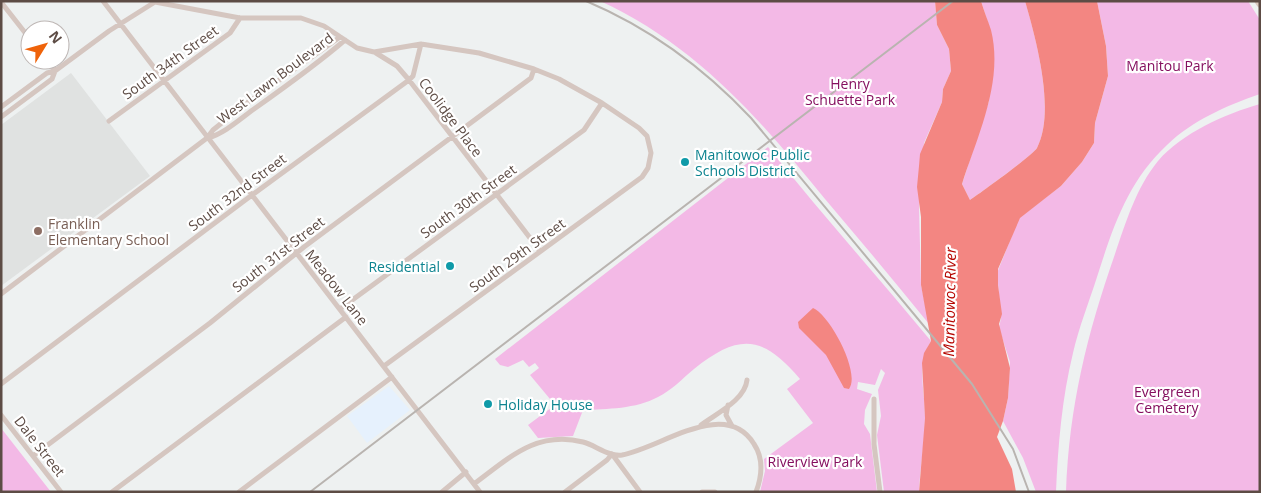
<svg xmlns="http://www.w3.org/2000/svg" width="1261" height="493" viewBox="0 0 1261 493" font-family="'Open Sans',sans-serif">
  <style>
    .commercial { fill: #e6f1fd }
    .education { fill: #e0e2e1 }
    .green { fill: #f3b9e6 }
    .water { fill: #f38682 }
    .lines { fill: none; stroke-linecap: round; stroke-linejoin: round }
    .street { stroke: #d5c6c0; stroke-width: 5 }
    .secondary { stroke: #d9c8bf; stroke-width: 7 }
    .rail { stroke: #b9b4b0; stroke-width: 2 }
    .culture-dot { fill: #0f9aa8; stroke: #fff; stroke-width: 2 }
    .education-dot { fill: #8d6e63; stroke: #fff; stroke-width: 2 }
    .labels { text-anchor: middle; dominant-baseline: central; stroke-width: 4.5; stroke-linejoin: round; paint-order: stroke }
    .street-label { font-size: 14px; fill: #5d4c45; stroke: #fff }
    .park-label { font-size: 14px; fill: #850f5f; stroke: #fff }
    .culture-label { font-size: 14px; fill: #0d838f; stroke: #fff; text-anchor: start }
    .education-label { font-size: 14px; fill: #785e54; stroke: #fff; text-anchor: start }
    .water-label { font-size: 15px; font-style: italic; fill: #b50600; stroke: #fff }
  </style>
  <rect width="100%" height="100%" fill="#eef1f1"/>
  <path class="commercial" d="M 389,386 L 410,410 L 367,443 L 347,416 Z"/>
  <path class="education" d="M 71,73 L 150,176 L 1,286 L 1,125 Z"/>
  <path class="green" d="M 600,1 L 935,1 L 937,25 L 949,49 L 951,71 L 943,89 L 942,102 L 924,143 L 919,206 L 921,285 L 929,324 C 895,282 860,240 825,199 C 760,119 696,45 600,1 Z
    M 981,1 L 1025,1 C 1036,38 1056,112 1037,148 C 1032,156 981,192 970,200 L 962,184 L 989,101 L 991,32 Z
    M 1097,1 L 1248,1 L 1260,20 L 1260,94 C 1226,106 1193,120 1167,145 C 1128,181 1113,227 1097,277 C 1089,302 1079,327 1073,353 C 1062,398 1058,445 1056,492 L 1036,492 L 1023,458 L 1003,421 L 1008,398 L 1010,362 L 999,328 L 1001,318 L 997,273 L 1019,218 L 1061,186 L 1082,162 L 1094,143 L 1095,123 L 1108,76 L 1106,46 Z
    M 1260,104 L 1260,492 L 1066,492 C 1069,407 1087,334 1115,254 C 1126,222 1136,188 1158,161 C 1182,133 1225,114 1260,104 Z
    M 768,147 C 821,213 877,276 931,341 C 916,366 925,389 925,417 C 925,442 920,467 919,492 L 884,492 L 877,435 L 881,416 L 878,390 L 885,373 L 881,369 L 875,385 L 858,382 L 857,389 L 872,394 L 865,410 L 864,424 L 870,434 L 877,492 L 760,492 L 765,471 L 764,459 L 813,423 L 787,389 L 800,379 C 763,335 739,333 694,369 C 682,379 672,390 658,397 C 636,409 607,409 583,410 L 573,436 L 538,438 L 528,425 L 555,405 L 530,375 L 539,368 L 535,363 L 529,367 L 523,360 L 508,367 L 500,365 L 495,359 Z
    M 1,428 L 51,492 L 1,492 Z"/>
  <path class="water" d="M 935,1 L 981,1 C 984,11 988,21 991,30 C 1004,82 977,137 962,184 L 970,200 C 980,193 1033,155 1037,148 C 1056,111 1036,39 1025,1 L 1097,1 L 1106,46 L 1108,76 L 1095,123 L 1094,143 L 1082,162 L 1061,186 L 1020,218 L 998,269 L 998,285 L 1002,314 L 999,324 L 1010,368 L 1008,398 L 1003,421 L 997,437 L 1012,469 L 1016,492 L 919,492 L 925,418 L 922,363 L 924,353 L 931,341 L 921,285 L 921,217 L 917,187 L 919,166 L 920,154 L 942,102 L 943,89 L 951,71 L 949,49 L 937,25 Z
    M 813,308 C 830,315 861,373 849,389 L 844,388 L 826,355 L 799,328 L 798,322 Z"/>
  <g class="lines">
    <path class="street" d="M 103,1 L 480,492
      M 1,2 L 30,39
      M 376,53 L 397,66 L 409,80 L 540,251
      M 47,60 L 55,71
      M 1,107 L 47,73 L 55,71 L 109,31 L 155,2 L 240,18 L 301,18 L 324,26 L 357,48 L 374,52 L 421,44 L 479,53 L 534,69 L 559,79 L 602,103 L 639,128 L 647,136 L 651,153 L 648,168 L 642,177 L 384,366
      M 1,117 L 52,79 L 55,71
      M 109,121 L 230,33 L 240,18
      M 208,138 C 225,133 240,119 254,109 C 285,87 316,65 345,40
      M 1,294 L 207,138 L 213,130 L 244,105 L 340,37
      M 340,309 L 584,130 L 602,103
      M 1,384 L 244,201 L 409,80 L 413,76 L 421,44
      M 874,399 L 874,444 L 880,492
      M 728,405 L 726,415 L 732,426
      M 1,415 L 61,492
      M 701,425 C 717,413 745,400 747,380
      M 33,456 L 210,323 L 304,247 L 531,78 L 534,69
      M 474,484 C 509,458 537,430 583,442 C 595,445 609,457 622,455 C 661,448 725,397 754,444 C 764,459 762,476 756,492
      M 112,492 L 346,317
      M 239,492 L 392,377
      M 442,492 L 466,472
      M 565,492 L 607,460 L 612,454 L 640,492
      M 702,492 L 715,492"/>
    <path class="secondary" d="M 1258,1 L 1260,4"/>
    <path class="rail" d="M 586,1 C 650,28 704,68 751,118 L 972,384 L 1013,449 L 1029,492
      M 310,492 L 953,1"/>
  </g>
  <g class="culture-dot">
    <circle cx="685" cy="162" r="5"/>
    <circle cx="450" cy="266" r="5"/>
    <circle cx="488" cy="404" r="5"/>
  </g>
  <circle class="education-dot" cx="38" cy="231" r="5"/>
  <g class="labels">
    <g class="street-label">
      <text transform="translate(170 62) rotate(-36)">South 34th Street</text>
      <text transform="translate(275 78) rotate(-37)">West Lawn Boulevard</text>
      <text transform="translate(451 117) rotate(53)">Coolidge Place</text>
      <text transform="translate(237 192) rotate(-37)">South 32nd Street</text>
      <text transform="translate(468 201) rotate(-36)">South 30th Street</text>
      <text transform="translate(278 254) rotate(-38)">South 31st Street</text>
      <text transform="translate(517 255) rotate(-36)">South 29th Street</text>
      <text transform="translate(337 287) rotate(52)">Meadow Lane</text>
      <text transform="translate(40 446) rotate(52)">Dale Street</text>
    </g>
    <g class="park-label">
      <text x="1170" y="65">Manitou Park</text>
      <text x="850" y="83">Henry<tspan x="850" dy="16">Schuette Park</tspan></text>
      <text x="1167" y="391">Evergreen<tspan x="1167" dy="16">Cemetery</tspan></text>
      <text x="815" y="461">Riverview Park</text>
    </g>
    <g class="culture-label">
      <text x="695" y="154">Manitowoc Public<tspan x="695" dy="16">Schools District</tspan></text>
      <text x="440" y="266" text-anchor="end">Residential</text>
      <text x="498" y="404">Holiday House</text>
    </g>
    <g class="education-label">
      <text x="48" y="223">Franklin<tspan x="48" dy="16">Elementary School</tspan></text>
    </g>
    <g class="water-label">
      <text transform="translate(949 302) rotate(-89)">Manitowoc River</text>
    </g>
  </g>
  <rect width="1261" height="493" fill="none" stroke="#5d4c45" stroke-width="5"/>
  <g transform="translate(45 45) rotate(53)"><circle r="24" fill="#ffffff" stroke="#beb7b5"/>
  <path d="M0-4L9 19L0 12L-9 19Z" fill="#ef630a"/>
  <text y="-8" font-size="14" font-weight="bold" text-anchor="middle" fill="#5d4c45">N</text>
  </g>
</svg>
